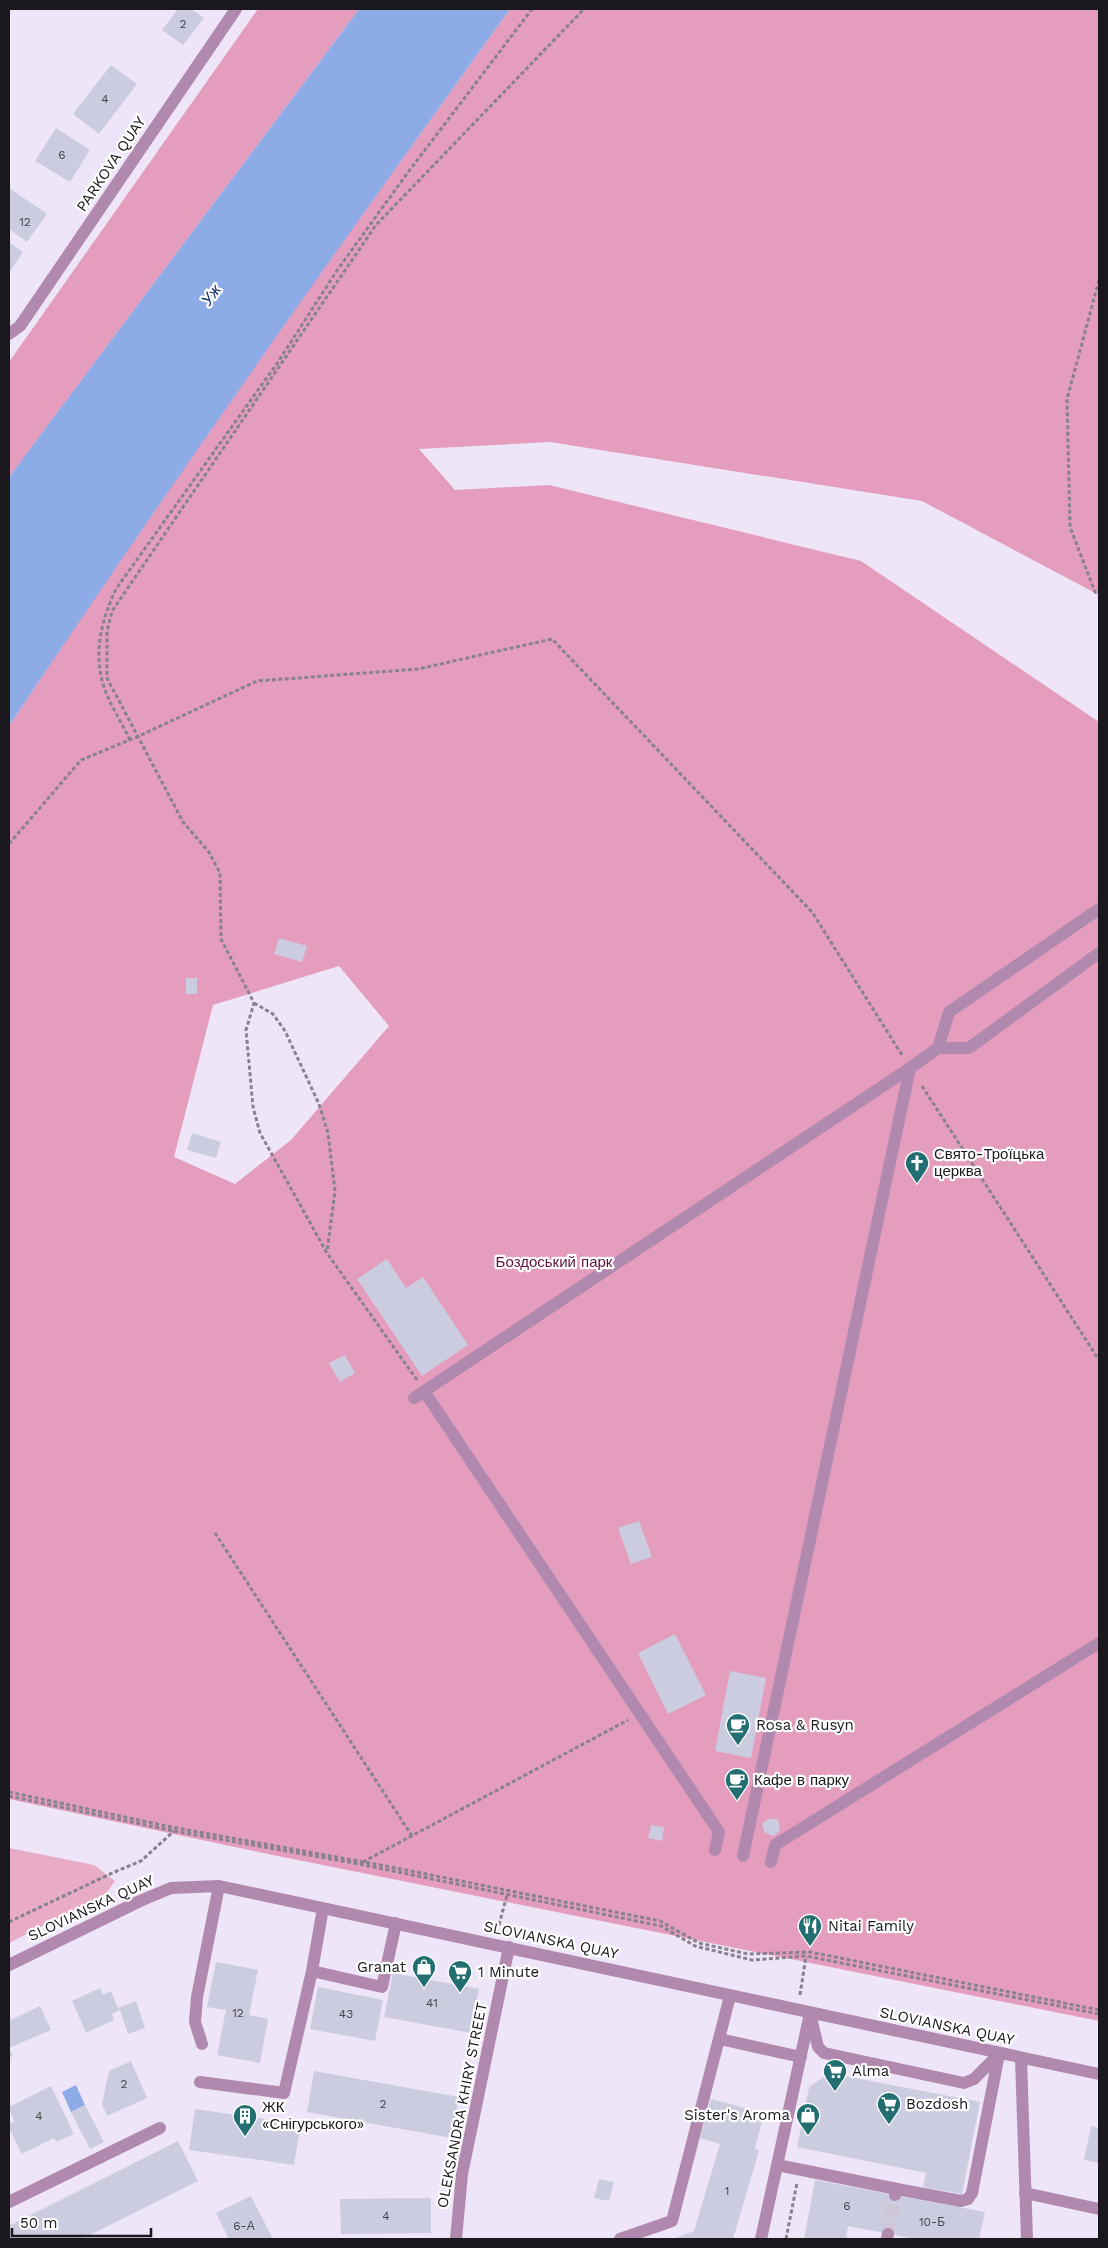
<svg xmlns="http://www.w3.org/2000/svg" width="1108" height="2248" viewBox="0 0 1108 2248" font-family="'Work Sans',sans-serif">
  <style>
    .green { fill: #e8acc6 }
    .forest { fill: #e59dbe; fill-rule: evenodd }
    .water { fill: #8cabe7 }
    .building { fill: #cccce0 }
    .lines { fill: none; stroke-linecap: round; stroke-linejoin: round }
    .minor-tunnel { stroke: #cec6d7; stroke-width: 12; stroke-dasharray: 12 6; stroke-linecap: butt }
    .path { stroke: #88828f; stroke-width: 3; stroke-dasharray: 4 2.5; stroke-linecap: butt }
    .minor { stroke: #b189ae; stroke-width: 12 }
    .labels { text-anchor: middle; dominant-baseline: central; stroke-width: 4.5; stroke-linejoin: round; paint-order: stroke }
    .number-label { font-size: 12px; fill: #46444e }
    .street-label { font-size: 15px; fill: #1a171d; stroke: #fff }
    .poi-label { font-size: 15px; fill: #1a171d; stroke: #fff; text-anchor: start }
    .park-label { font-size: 15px; fill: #631140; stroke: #fff }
    .water-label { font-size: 16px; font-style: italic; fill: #0f2e72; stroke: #fff }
  </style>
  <rect width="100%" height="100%" fill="#eee5f8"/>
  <path class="green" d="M 9,1848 L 94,1865 L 115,1881 L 105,1895 L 9,1943 Z"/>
  <path class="forest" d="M 258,9 L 359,9 L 9,477 L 9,362 Z
    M 510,9 L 1099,9 L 1099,595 L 922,501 L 550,442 L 419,449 L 455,490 L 549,485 L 861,561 L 1099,722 L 1099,2021 L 268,1854 L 9,1799 L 9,726 L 131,543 L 323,269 ZM 339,966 L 389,1026 L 291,1140 L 235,1184 L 174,1157 L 213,1005 Z"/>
  <path class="water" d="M 359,9 L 510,9 C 339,246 171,483 9,726 L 9,477 Z
    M 76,2085 L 85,2105 L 71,2112 L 62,2092 Z"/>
  <path class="building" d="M 178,9 L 191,9 L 204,18 L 183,45 L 162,30 Z
    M 111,65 L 137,84 L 99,134 L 73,114 Z
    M 56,128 L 90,150 L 70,182 L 35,161 Z
    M 9,188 L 47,214 L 27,242 L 9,229 Z
    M 9,242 L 23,252 L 9,273 Z
    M 279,938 L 307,946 L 302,962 L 274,954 Z
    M 186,978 L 197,978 L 197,994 L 186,994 Z
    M 192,1133 L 221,1142 L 216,1158 L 187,1150 Z
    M 387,1259 L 406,1288 L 423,1277 L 468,1345 L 422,1376 L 357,1279 Z
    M 345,1355 L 355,1373 L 340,1382 L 329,1363 Z
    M 639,1521 L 652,1557 L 631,1564 L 618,1528 Z
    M 675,1634 L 706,1695 L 668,1714 L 638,1653 Z
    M 730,1671 L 766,1678 L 751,1758 L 715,1751 Z
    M 768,1819 L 778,1819 L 780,1830 L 774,1836 L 765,1833 L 762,1824 Z
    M 651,1825 L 664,1827 L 662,1841 L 648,1838 Z
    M 216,1962 L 258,1970 L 249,2015 L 268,2019 L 260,2063 L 217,2055 L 226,2010 L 207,2007 Z
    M 393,1973 L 479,1989 L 471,2033 L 384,2017 Z
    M 318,1987 L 383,2000 L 375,2041 L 310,2029 Z
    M 100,1988 L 103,1995 L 111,1991 L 118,2008 L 136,2001 L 145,2028 L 128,2034 L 120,2010 L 112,2014 L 114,2020 L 86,2033 L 72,2001 Z
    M 40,2006 L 51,2030 L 9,2048 L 13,2056 L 9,2058 L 9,2021 Z
    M 131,2061 L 147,2098 L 107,2116 L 102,2104 L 109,2071 Z
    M 314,2071 L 459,2097 L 452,2138 L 307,2112 Z
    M 829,2073 L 980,2102 L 962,2194 L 923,2187 L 926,2173 L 797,2147 L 809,2087 Z
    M 51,2086 L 74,2134 L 56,2142 L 54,2138 L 22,2154 L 9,2128 L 9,2124 L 14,2122 L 9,2107 Z
    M 711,2099 L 764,2113 L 755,2148 L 759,2151 L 733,2239 L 673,2239 L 694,2231 L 720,2144 L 700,2138 Z
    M 85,2105 L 104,2142 L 90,2149 L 71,2112 Z
    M 195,2109 L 301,2124 L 294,2165 L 189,2150 Z
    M 1091,2126 L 1099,2128 L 1099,2163 L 1084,2160 Z
    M 178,2141 L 198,2181 L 82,2239 L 9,2239 L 9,2226 Z
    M 599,2179 L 614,2182 L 609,2201 L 594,2198 Z
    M 815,2180 L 985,2212 L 979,2239 L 915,2239 L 848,2226 L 846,2239 L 804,2239 Z
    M 251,2196 L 273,2239 L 229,2239 L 216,2213 Z
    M 431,2198 L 431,2233 L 341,2234 L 340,2199 Z"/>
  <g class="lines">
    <path class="minor-tunnel" d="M 888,2234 L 895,2195"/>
    <path class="path" d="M 1099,280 L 1067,399 L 1070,527 L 1095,592 L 1099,595
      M 130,740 C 122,723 110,705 104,687 C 93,654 101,621 116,589 L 278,362 L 338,269 L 406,175 L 532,9
      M 9,844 L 81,760 L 137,737 L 257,681 L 418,669 L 552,639 L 812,912 L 902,1055
      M 254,1003 L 273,1014 L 285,1031 L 319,1104 L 328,1133 L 335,1191 L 327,1252
      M 922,1086 L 1099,1360
      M 417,1380 L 327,1253 L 260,1133 L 253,1107 L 246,1030 L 254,1003 L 221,939 L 220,873 L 209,852 L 183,822 L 107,678 L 107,632 L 112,611 L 376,225 L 584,9
      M 215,1533 L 412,1836
      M 9,1792 L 171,1827 L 386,1866 L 660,1921 L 699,1943 L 748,1954 L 810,1952 L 1099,2010
      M 9,1796 L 174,1831 L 359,1864 L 661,1926 L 695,1946 L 752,1960 L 806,1956 L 1099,2014
      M 363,1862 L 628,1720
      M 9,1922 L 110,1874 L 141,1861 L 174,1831
      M 499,1925 L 507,1895
      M 800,1995 L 806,1956
      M 786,2239 L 797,2183"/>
    <path class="minor" d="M 9,334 L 20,326 L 236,9
      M 938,1048 L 969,1048 L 1099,953
      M 424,1391 L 719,1832 L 715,1850
      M 414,1398 L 910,1068 L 938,1048 L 949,1012 L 1099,909
      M 743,1856 L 910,1068
      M 771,1862 L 775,1845 L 1099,1643
      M 9,1965 L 140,1901 L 171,1888 L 219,1886 L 1099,2074
      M 312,1971 L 382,1987 L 396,1923
      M 810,2013 L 818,2047 L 824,2053 L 964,2083 L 974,2079 L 999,2054
      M 720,2039 L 801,2057
      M 202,2044 L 195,2022 L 197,1997 L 219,1886
      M 1021,2059 L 1027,2239
      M 200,2082 L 284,2093 L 312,1971 L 323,1908
      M 777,2165 L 897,2189
      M 1025,2193 L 1099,2209
      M 895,2195 L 897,2189 L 961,2201 L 968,2199 L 972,2193 L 999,2054
      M 9,2202 L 160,2128
      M 456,2239 L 462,2174 L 509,1947
      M 620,2239 L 672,2221 L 730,1996
      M 761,2239 L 809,2018
      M 887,2239 L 888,2234"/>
  </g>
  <defs>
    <g id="church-pin" transform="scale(1.25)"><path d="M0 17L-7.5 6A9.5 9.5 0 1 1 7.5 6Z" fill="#236e70" stroke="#fff"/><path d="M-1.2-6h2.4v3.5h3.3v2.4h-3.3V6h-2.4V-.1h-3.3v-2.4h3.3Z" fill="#fff"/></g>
    <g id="cafe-pin" transform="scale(1.25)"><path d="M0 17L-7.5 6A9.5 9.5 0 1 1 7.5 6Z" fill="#236e70" stroke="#fff"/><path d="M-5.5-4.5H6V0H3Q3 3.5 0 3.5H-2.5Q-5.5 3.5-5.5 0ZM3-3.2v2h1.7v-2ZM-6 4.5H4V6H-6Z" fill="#fff"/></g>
    <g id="restaurant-pin" transform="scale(1.25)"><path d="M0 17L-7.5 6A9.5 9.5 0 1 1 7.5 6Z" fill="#236e70" stroke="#fff"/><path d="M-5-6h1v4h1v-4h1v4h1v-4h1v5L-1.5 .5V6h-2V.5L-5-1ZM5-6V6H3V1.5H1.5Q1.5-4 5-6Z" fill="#fff"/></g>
    <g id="shop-pin" transform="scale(1.25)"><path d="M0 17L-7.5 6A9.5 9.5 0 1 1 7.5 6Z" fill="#236e70" stroke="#fff"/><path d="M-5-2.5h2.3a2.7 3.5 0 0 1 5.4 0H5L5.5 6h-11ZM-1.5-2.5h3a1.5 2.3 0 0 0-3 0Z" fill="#fff"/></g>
    <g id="supermarket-pin" transform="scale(1.25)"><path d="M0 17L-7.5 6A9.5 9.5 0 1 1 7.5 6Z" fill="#236e70" stroke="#fff"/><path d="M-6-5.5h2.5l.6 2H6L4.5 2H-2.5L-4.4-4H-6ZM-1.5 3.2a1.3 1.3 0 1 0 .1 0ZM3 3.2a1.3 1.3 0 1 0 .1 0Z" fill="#fff"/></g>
    <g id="building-pin" transform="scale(1.25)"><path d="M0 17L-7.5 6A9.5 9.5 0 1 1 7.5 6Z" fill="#236e70" stroke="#fff"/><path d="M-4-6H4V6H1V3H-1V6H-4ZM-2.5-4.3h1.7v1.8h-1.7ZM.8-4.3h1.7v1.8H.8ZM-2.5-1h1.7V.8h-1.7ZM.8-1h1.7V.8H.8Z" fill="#fff"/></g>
  </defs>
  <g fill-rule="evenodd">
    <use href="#church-pin" x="917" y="1163"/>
    <use href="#cafe-pin" x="738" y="1725"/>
    <use href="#cafe-pin" x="737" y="1780"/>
    <use href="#restaurant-pin" x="810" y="1926"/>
    <use href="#shop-pin" x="424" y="1967"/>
    <use href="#supermarket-pin" x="460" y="1972"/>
    <use href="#supermarket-pin" x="835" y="2071"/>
    <use href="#supermarket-pin" x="889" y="2104"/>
    <use href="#shop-pin" x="808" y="2115"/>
    <use href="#building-pin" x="245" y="2116"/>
  </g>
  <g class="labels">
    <g class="number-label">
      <text x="183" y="24">2</text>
      <text x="105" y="99">4</text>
      <text x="62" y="155">6</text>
      <text x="25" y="222">12</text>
      <text x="432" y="2003">41</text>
      <text x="238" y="2013">12</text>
      <text x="346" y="2014">43</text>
      <text x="124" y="2084">2</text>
      <text x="383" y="2104">2</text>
      <text x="39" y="2116">4</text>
      <text x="727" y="2191">1</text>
      <text x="847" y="2206">6</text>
      <text x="386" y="2216">4</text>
      <text x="932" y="2222">10-Б</text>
      <text x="244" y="2226">6-А</text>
    </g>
    <g class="street-label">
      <text transform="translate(111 164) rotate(-56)">PARKOVA QUAY</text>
      <text transform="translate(91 1908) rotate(-25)">SLOVIANSKA QUAY</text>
      <text transform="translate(551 1940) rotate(12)">SLOVIANSKA QUAY</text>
      <text transform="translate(947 2026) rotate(12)">SLOVIANSKA QUAY</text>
      <text transform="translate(462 2105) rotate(-79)">OLEKSANDRA KHIRY STREET</text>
    </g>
    <g class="poi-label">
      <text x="934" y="1154">Свято-Троїцька<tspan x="934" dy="17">церква</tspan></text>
      <text x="756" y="1725">Rosa &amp; Rusyn</text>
      <text x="754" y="1780">Кафе в парку</text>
      <text x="828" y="1926">Nitai Family</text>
      <text x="406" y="1967" text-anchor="end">Granat</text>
      <text x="478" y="1972">1 Minute</text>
      <text x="852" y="2071">Alma</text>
      <text x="906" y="2104">Bozdosh</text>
      <text x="262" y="2107">ЖК<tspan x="262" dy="17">«Снігурського»</tspan></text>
      <text x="790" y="2115" text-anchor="end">Sister's Aroma</text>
    </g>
    <g class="park-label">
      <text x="554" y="1262">Боздоський парк</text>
    </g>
    <g class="water-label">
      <text transform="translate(211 295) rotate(-54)">Уж</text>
    </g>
  </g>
  <rect width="1108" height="2248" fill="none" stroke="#1a171d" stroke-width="20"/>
  <path d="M12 2228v8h139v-8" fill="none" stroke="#1a171d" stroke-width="2.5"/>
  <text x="20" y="2228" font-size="15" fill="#1a171d" stroke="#ffffff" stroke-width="4" paint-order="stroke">50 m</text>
</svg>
